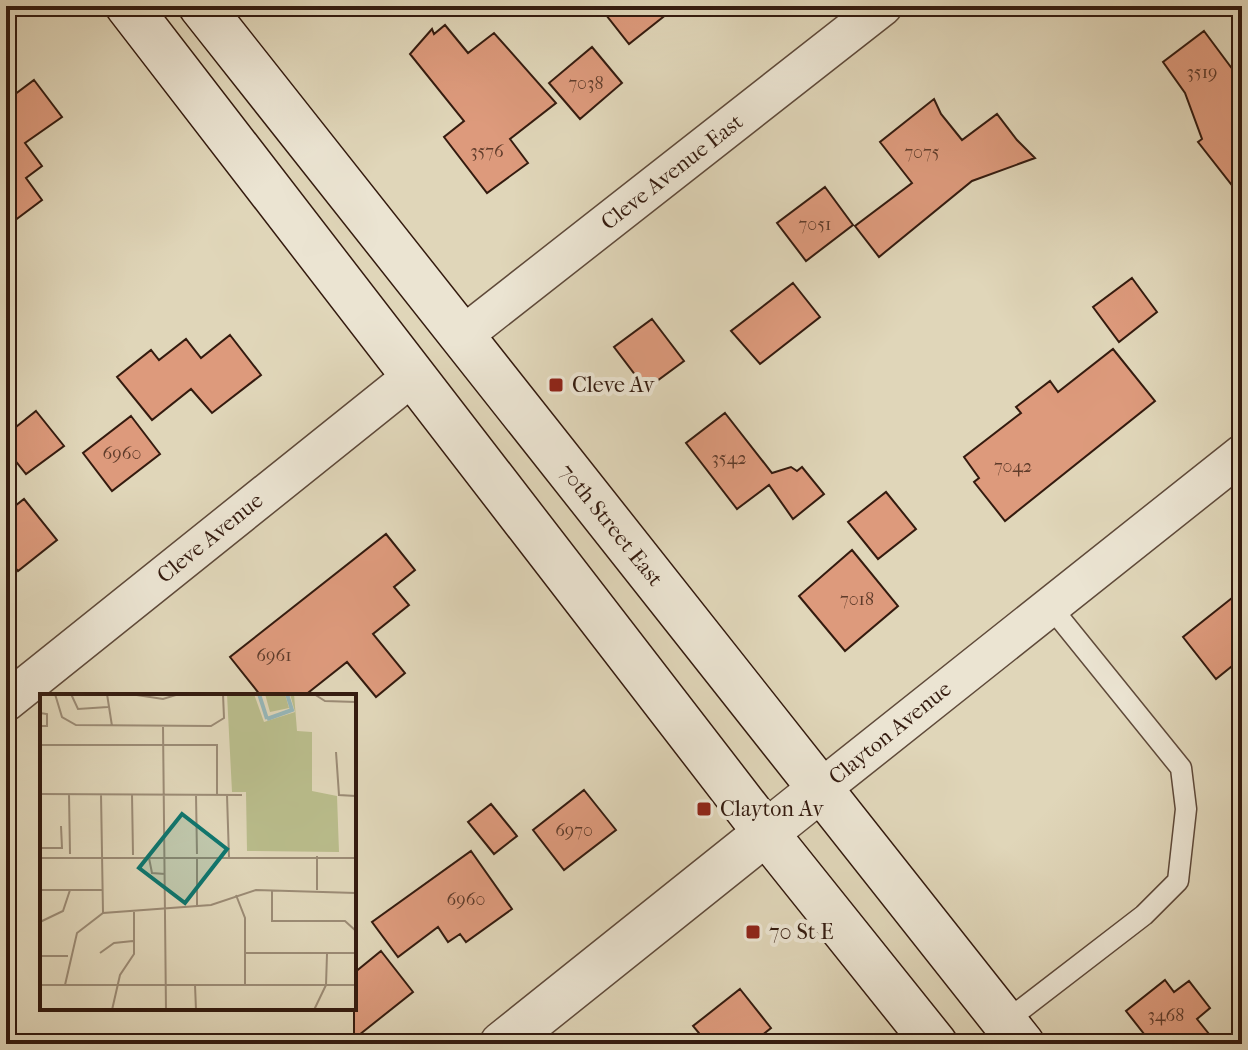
<svg xmlns="http://www.w3.org/2000/svg" width="1248" height="1050" viewBox="0 0 1248 1050" font-family="'IM FELL French Canon',serif">
  <style>
    .building { fill: #dd9a7c; stroke: #341b0f; stroke-width: 2 }
    .lines { fill: none; stroke-linecap: round; stroke-linejoin: round }
    .service-casing { stroke: #5f4a3a; stroke-width: 23 }
    .minor-casing { stroke: #5f4a3a; stroke-width: 41 }
    .tertiary-casing { stroke: #5f4a3a; stroke-width: 47 }
    .secondary-casing { stroke: #341b0f; stroke-width: 47 }
    .service { stroke: #ebe4d2; stroke-width: 20 }
    .minor { stroke: #ebe4d2; stroke-width: 38 }
    .tertiary { stroke: #ebe4d2; stroke-width: 44 }
    .secondary { stroke: #ebe4d2; stroke-width: 44 }
    .poi-dot { fill: #8f2418; stroke: #ebe4d2; stroke-width: 3 }
    .labels { text-anchor: middle; dominant-baseline: central; stroke-width: 8; stroke-linejoin: round; paint-order: stroke }
    .number-label { font-size: 18px; fill: #5e3b2a }
    .street-label { font-size: 22px; fill: #341b0f; stroke: #ebe4d2 }
    .poi-label { font-size: 22px; fill: #341b0f; stroke: #ebe4d2; text-anchor: start }
    .inset-river { fill: none; stroke: #97b7b9; stroke-width: 4 }
    .inset-road { fill: none; stroke: #9b8b75; stroke-width: 2 }
    .view { fill: #0f766e; fill-opacity: 0.15; stroke: #0f766e; stroke-width: 4 }
    .inset-edge { fill: none; stroke: #341b0f; stroke-width: 4 }
  </style>
  <rect width="100%" height="100%" fill="#e0d6b9"/>
  <filter id="stains"><feTurbulence type="fractalNoise" baseFrequency=".0025" numOctaves="4"/><feColorMatrix values="0 0 0 0 .2 0 0 0 0 .09 0 0 0 0 .02 0 0 0 .5 -.17"/></filter>
  <radialGradient id="worn" r=".72"><stop offset=".6" stop-color="#630" stop-opacity="0"/><stop offset="1" stop-color="#630" stop-opacity=".3"/></radialGradient>
  <path class="building" d="M 599,6 L 677,6 L 629,44 Z
    M 445,25 L 468,53 L 494,33 L 556,103 L 510,139 L 528,163 L 487,193 L 444,137 L 464,121 L 410,54 L 432,29 L 434,34 Z
    M 1204,31 L 1242,82 L 1242,198 L 1198,142 L 1202,139 L 1185,93 L 1163,62 Z
    M 592,47 L 622,83 L 580,119 L 549,83 Z
    M 34,80 L 62,117 L 25,143 L 42,166 L 26,178 L 42,200 L 6,227 L 6,101 Z
    M 934,99 L 941,114 L 962,140 L 997,114 L 1017,140 L 1035,158 L 972,181 L 879,257 L 855,226 L 912,183 L 880,142 Z
    M 825,187 L 853,225 L 806,261 L 777,223 Z
    M 1132,278 L 1157,312 L 1119,342 L 1093,307 Z
    M 793,283 L 820,317 L 760,364 L 731,331 Z
    M 652,319 L 684,361 L 646,389 L 614,347 Z
    M 230,335 L 261,375 L 212,413 L 191,389 L 152,420 L 117,377 L 151,350 L 159,360 L 186,339 L 201,358 Z
    M 1113,349 L 1155,401 L 1005,521 L 974,482 L 979,478 L 964,457 L 1021,413 L 1016,407 L 1050,381 L 1058,392 Z
    M 36,411 L 64,446 L 26,474 L 6,449 L 6,435 Z
    M 725,413 L 772,473 L 791,467 L 797,471 L 802,467 L 824,494 L 793,519 L 769,485 L 737,509 L 686,443 Z
    M 131,416 L 160,454 L 112,491 L 83,453 Z
    M 886,492 L 916,529 L 878,559 L 848,522 Z
    M 24,499 L 57,540 L 18,571 L 6,556 L 6,513 Z
    M 386,534 L 415,570 L 394,587 L 409,605 L 373,634 L 405,673 L 376,697 L 347,662 L 304,696 L 261,696 L 230,657 Z
    M 852,550 L 898,606 L 845,651 L 799,596 Z
    M 1242,590 L 1242,658 L 1216,679 L 1183,637 Z
    M 584,790 L 616,830 L 564,870 L 533,830 Z
    M 491,804 L 517,836 L 494,854 L 468,822 Z
    M 471,851 L 512,909 L 466,942 L 460,934 L 448,942 L 438,927 L 398,957 L 372,922 Z
    M 381,951 L 413,992 L 354,1039 L 354,973 Z
    M 1165,980 L 1174,992 L 1189,981 L 1210,1008 L 1197,1019 L 1217,1044 L 1152,1044 L 1126,1011 Z
    M 740,989 L 771,1028 L 751,1044 L 708,1044 L 693,1026 Z"/>
  <g class="lines">
    <g class="service-casing">
      <path id="service" d="M 1005,1022 L 1144,915 L 1178,881 L 1186,809 L 1181,768 L 1050,606"/>
    </g>
    <g class="minor-casing">
      <path id="minor" d="M 461,337 L 883,6
        M 6,702 L 414,375
        M 822,788 L 1242,454"/>
    </g>
    <g class="tertiary-casing">
      <path id="tertiary" d="M 502,1044 L 822,788"/>
    </g>
    <g class="secondary-casing">
      <path id="secondary" d="M 128,6 L 766,833 L 935,1044
        M 201,6 L 1022,1044"/>
    </g>
    <use href="#service" class="service"/>
    <use href="#minor" class="minor"/>
    <use href="#tertiary" class="tertiary"/>
    <use href="#secondary" class="secondary"/>
  </g>
  <g class="poi-dot">
    <rect x="548" y="377" width="16" height="16" rx="4"/>
    <rect x="696" y="801" width="16" height="16" rx="4"/>
    <rect x="745" y="924" width="16" height="16" rx="4"/>
  </g>
  <g class="labels">
    <g class="number-label">
      <text x="1202" y="72">3519</text>
      <text x="586" y="83">7038</text>
      <text x="487" y="151">3576</text>
      <text x="922" y="152">7075</text>
      <text x="815" y="224">7051</text>
      <text x="122" y="453">6960</text>
      <text x="729" y="458">3542</text>
      <text x="1013" y="466">7042</text>
      <text x="857" y="599">7018</text>
      <text x="274" y="655">6961</text>
      <text x="574" y="830">6970</text>
      <text x="466" y="899">6960</text>
      <text x="1166" y="1015">3468</text>
    </g>
    <g class="street-label">
      <text transform="translate(672 172) rotate(-38)">Cleve Avenue East</text>
      <text transform="translate(611 525) rotate(51)">70th Street East</text>
      <text transform="translate(210 538) rotate(-39)">Cleve Avenue</text>
      <text transform="translate(890 733) rotate(-39)">Clayton Avenue</text>
    </g>
    <g class="poi-label">
      <text x="572" y="385">Cleve Av</text>
      <text x="720" y="809">Clayton Av</text>
      <text x="769" y="932">70 St E</text>
    </g>
  </g>
  <g transform="translate(40 694)">
    <rect width="316" height="316" fill="#e0d6b9"/>
    <path d="M 187,0 L 214,0 L 224,28 L 255,18 L 250,0 L 254,0 L 257,37 L 272,38 L 272,97 L 297,102 L 299,158 L 207,157 L 206,98 L 192,98 ZM 225,0 L 245,0 L 249,14 L 230,18 Z" fill="#b9bc8b"/>
    <path class="inset-river" d="M 219,0 L 227,25M 227,25 L 252,16 L 247,0"/>
    <path class="inset-road" d="M 15,0 L 22,23 L 36,31 L 171,32 L 184,24 L 183,0M 31,0 L 38,15 L 68,13M 67,0 L 72,32M 90,0 L 123,5 L 139,0M 274,0 L 285,7 L 316,8M 0,19 L 7,20 L 7,32 L 0,32M 123,32 L 126,316M 0,51 L 177,51 L 177,101M 296,58 L 299,101 L 316,102M 0,100 L 202,101M 29,100 L 30,160M 61,100 L 63,219M 92,100 L 93,161M 156,101 L 157,160M 187,101 L 189,164M 315,102 L 315,164M 0,154 L 22,154 L 21,132M 0,164 L 316,164M 109,164 L 112,179 L 125,180M 157,164 L 157,211M 0,196 L 62,196M 277,196 L 277,162M 196,201 L 205,224 L 205,291M 0,228 L 23,217 L 30,196M 60,259 L 74,249 L 93,247M 205,259 L 316,259 L 316,237 L 305,227 L 232,227 L 232,196M 0,262 L 28,262M 0,291 L 316,291M 25,291 L 37,239 L 63,219 L 171,211 L 216,196 L 316,199M 155,291 L 156,316M 72,316 L 80,281 L 94,260 L 94,218M 274,316 L 286,291 L 287,260"/>
    <path class="view" d="M 142,120 L 187,155 L 145,209 L 99,174 Z"/>
    <rect width="316" height="316" class="inset-edge"/>
  </g>
  <rect width="1248" height="1050" fill="none" stroke="#e0d6b9" stroke-width="32"/>
  <rect x="8" y="8" width="1232" height="1034" fill="none" stroke="#341b0f" stroke-width="4"/>
  <rect x="16" y="16" width="1216" height="1018" fill="none" stroke="#341b0f" stroke-width="2"/>
  <rect width="100%" height="100%" filter="url(#stains)"/>
  <rect width="100%" height="100%" fill="url(#worn)"/>
</svg>
